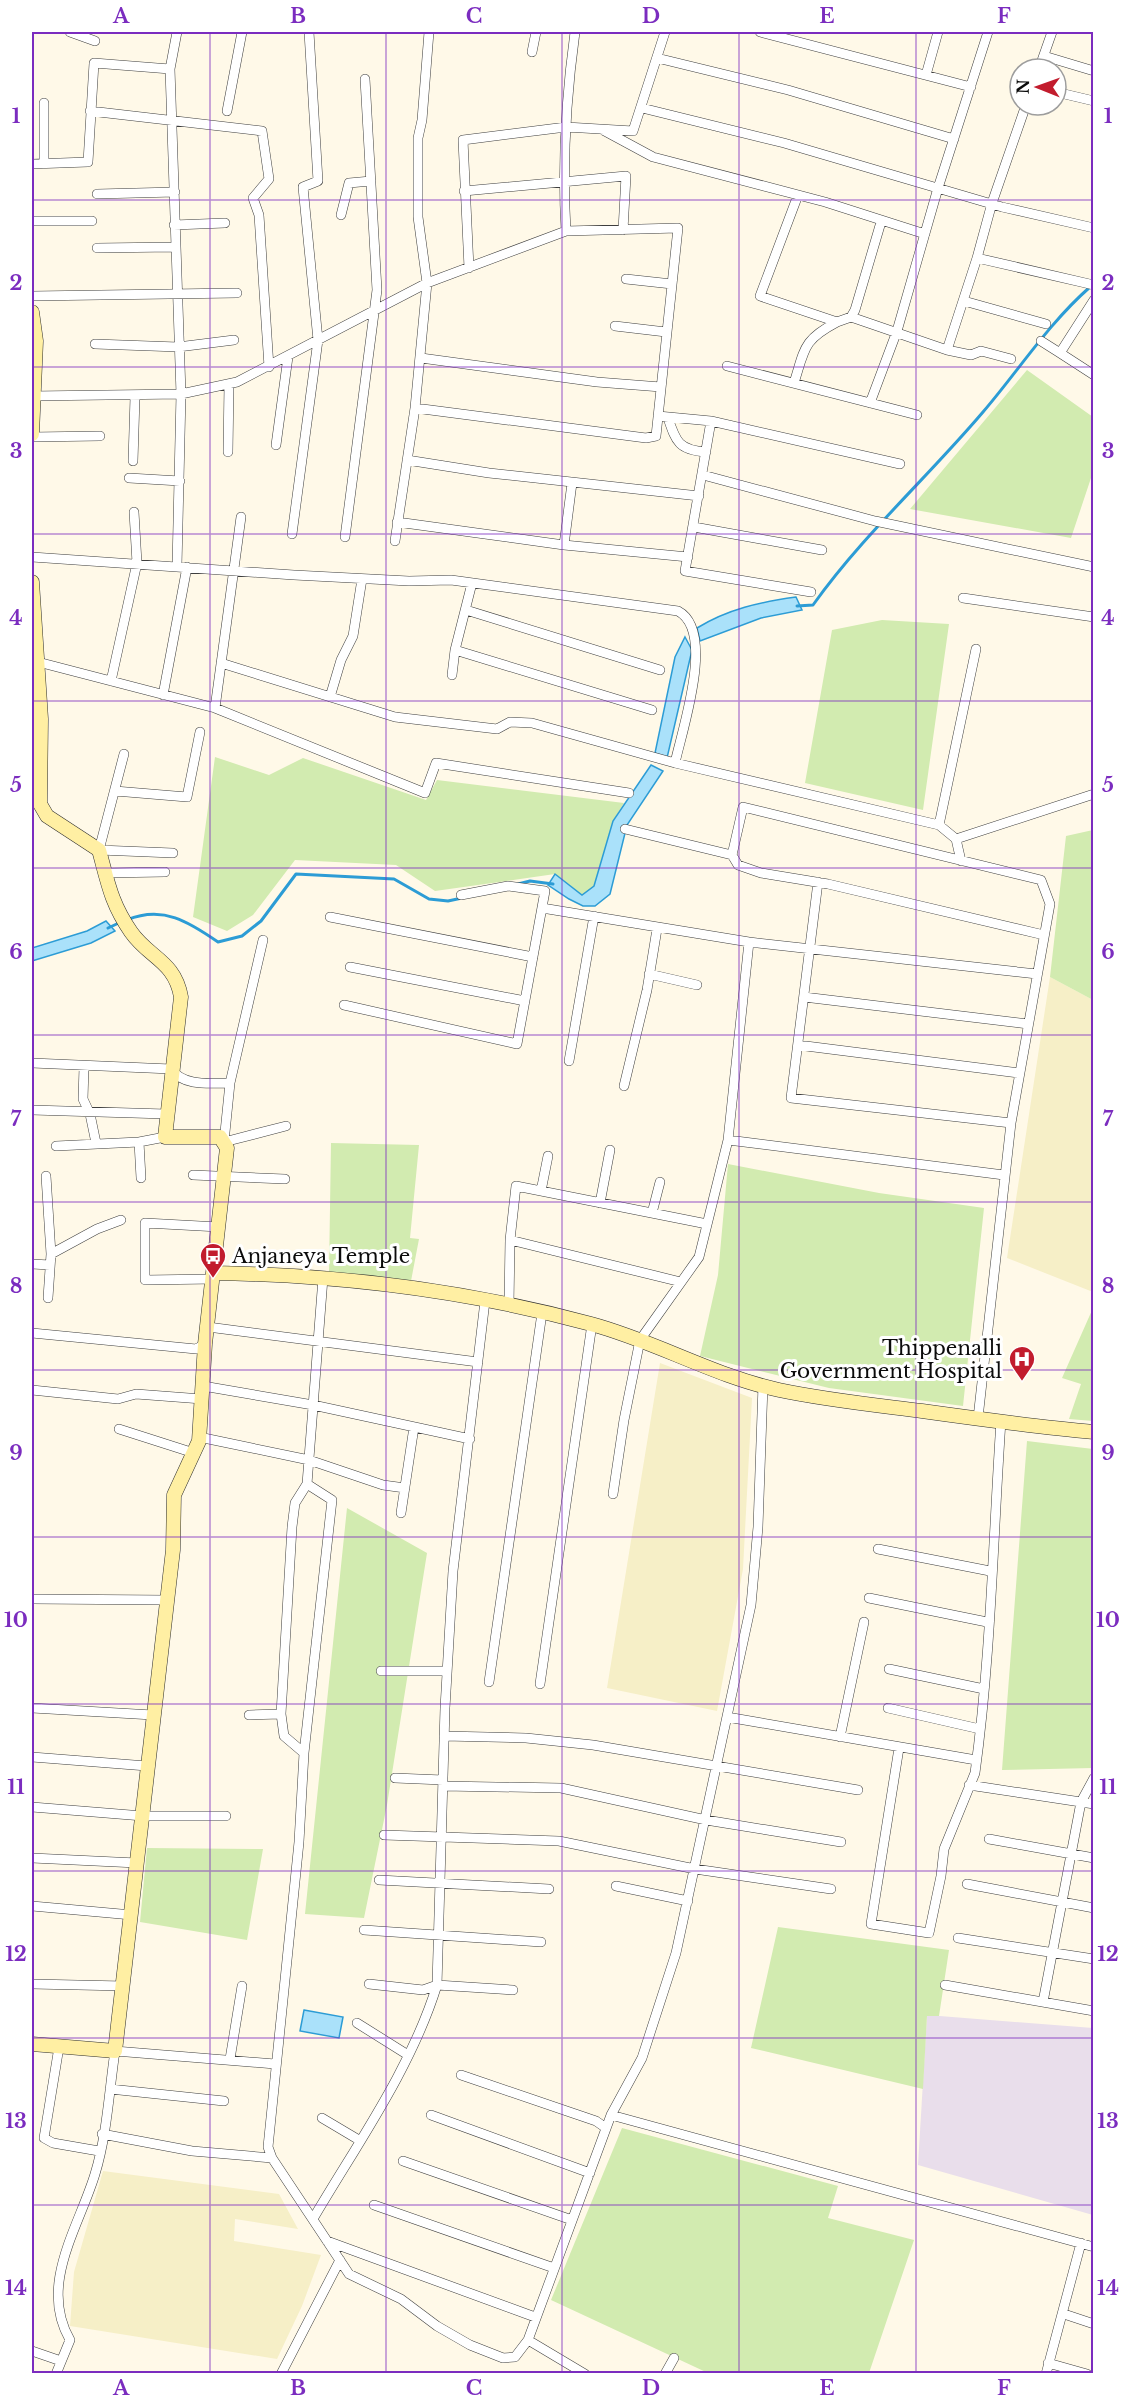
<svg xmlns="http://www.w3.org/2000/svg" width="1125" height="2405" viewBox="0 0 1125 2405" font-family="'Libre Baskerville',serif">
  <style>
    .industrial { fill: #e9deeb }
    .farmland { fill: #f6efc7 }
    .green { fill: #d2ebb0 }
    .water { fill: #aae1fa; stroke: #2c9cd5; stroke-width: 1.5 }
    .lines { fill: none; stroke-linecap: round; stroke-linejoin: round }
    .stream { stroke: #2c9cd5; stroke-width: 3 }
    .street-casing { stroke: #3e3e3e; stroke-width: 10 }
    .secondary-casing { stroke: #2d2d2d; stroke-width: 15 }
    .street { stroke: #fff; stroke-width: 9 }
    .secondary { stroke: #ffefa3; stroke-width: 14 }
    .grid { fill: none; stroke: #7b2cbf; stroke-width: 1.5; stroke-opacity: 0.55 }
    .labels { text-anchor: middle; dominant-baseline: central; stroke-width: 6; stroke-linejoin: round; paint-order: stroke }
    .poi-label { font-size: 20px; fill: #0b0b0b; stroke: #fff; text-anchor: start }
    .neatline { fill: none; stroke: #7b2cbf; stroke-width: 2 }
    .grid-label { font-size: 20px; text-anchor: middle; font-weight: bold; fill: #7b2cbf }
  </style>
  <rect width="100%" height="100%" fill="#fff9e8"/>
  <path class="industrial" d="M 927,2015 L 1093,2028 L 1093,2215 L 918,2165 Z"/>
  <path class="farmland" d="M 1050,977 L 1093,1000 L 1093,1292 L 1007,1258 Z
    M 660,1363 L 752,1398 L 743,1569 L 717,1711 L 607,1688 Z
    M 103,2171 L 279,2194 L 298,2229 L 235,2219 L 234,2241 L 321,2255 L 302,2306 L 277,2359 L 70,2326 L 74,2272 Z"/>
  <path class="green" d="M 1027,370 L 1093,417 L 1093,472 L 1071,538 L 910,509 Z
    M 882,620 L 949,624 L 923,810 L 805,783 L 832,630 Z
    M 215,757 L 269,775 L 303,758 L 426,800 L 437,780 L 624,803 L 613,821 L 594,886 L 582,895 L 555,874 L 435,891 L 396,865 L 295,860 L 253,915 L 227,931 L 193,917 Z
    M 1093,830 L 1094,830 L 1093,1000 L 1050,977 L 1066,836 Z
    M 331,1143 L 419,1145 L 410,1238 L 419,1239 L 411,1281 L 329,1272 Z
    M 728,1164 L 879,1193 L 984,1208 L 963,1406 L 829,1388 L 700,1356 L 718,1275 Z
    M 1093,1308 L 1093,1421 L 1069,1419 L 1081,1384 L 1062,1378 Z
    M 1027,1441 L 1093,1449 L 1093,1768 L 1002,1770 Z
    M 347,1508 L 427,1553 L 387,1805 L 364,1918 L 305,1914 Z
    M 147,1848 L 263,1849 L 247,1940 L 140,1922 Z
    M 778,1927 L 949,1950 L 939,2016 L 927,2016 L 923,2089 L 751,2048 Z
    M 622,2128 L 838,2186 L 828,2218 L 914,2240 L 869,2373 L 708,2373 L 551,2300 Z"/>
  <path class="water" d="M 796,597 L 802,610 L 761,618 L 700,641 L 697,628 C 728,609 760,602 796,597 Z
    M 685,637 L 692,650 L 667,758 L 655,753 L 675,657 Z
    M 651,765 L 663,771 L 627,825 L 610,894 L 595,906 L 583,906 L 569,899 L 548,885 L 555,874 L 582,895 L 594,886 L 613,821 Z
    M 106,921 L 115,931 L 91,943 L 32,961 L 32,948 L 87,931 Z
    M 304,2010 L 343,2017 L 339,2038 L 300,2031 Z"/>
  <g class="lines">
    <path class="stream" d="M 797,606 L 813,605 C 863,535 927,478 983,412 C 1019,370 1048,324 1090,287
      M 518,884 L 530,881 L 553,884
      M 127,920 C 163,905 189,922 218,942 L 242,936 L 261,921 L 296,874 L 394,879 L 429,899 L 448,901 L 462,898
      M 108,928 L 121,922"/>
    <g class="street-casing">
      <path id="street" d="M 70,32 L 95,41
        M 177,32 L 170,69 L 181,394 L 177,566
        M 760,32 L 971,87
        M 532,52 L 536,32
        M 1044,56 L 1094,71
        M 657,58 L 788,90 L 954,139
        M 1039,69 L 1052,32
        M 926,75 L 938,32
        M 1056,92 L 1094,101
        M 1026,105 L 992,203 L 977,258 L 1094,285
        M 642,108 L 784,143 L 1002,207 L 1094,228
        M 90,111 L 262,131 L 269,179 L 253,198 L 259,215 L 269,367
        M 227,111 L 242,32
        M 603,130 L 653,157 L 825,202 L 925,234
        M 32,164 L 88,162 L 94,63 L 170,69
        M 44,164 L 44,103
        M 464,191 L 626,176 L 623,230
        M 97,194 L 175,192
        M 798,195 L 760,296 L 837,322 L 851,317 L 855,310 L 881,222
        M 341,215 L 349,183 L 371,181
        M 32,221 L 92,221
        M 174,225 L 225,223
        M 566,231 C 562,165 566,98 575,32
        M 97,248 L 174,247
        M 469,268 L 463,140 L 566,127 L 633,131 L 665,32
        M 626,279 L 672,284
        M 32,296 L 237,293
        M 1094,300 L 1060,353 L 1094,375
        M 964,301 L 1046,324
        M 851,317 L 947,350 L 977,258
        M 615,326 L 666,332
        M 1041,341 L 1060,353
        M 95,344 L 178,347 L 234,340
        M 947,350 L 971,355 L 981,351 L 1011,359
        M 421,358 L 597,382 L 661,387
        M 727,366 L 917,415
        M 794,383 C 805,348 803,340 837,322
        M 32,396 L 181,394 L 237,382 L 427,283 L 566,231 L 678,228 L 656,436 L 646,438 L 415,408
        M 870,403 L 897,331 L 938,188 L 988,32
        M 658,416 L 711,421 L 900,464
        M 668,418 C 676,442 679,450 706,452
        M 711,421 L 685,571 L 811,592
        M 32,437 L 100,436
        M 276,445 L 288,357
        M 228,452 L 229,384
        M 407,460 L 489,473 L 699,496
        M 133,461 L 135,397
        M 703,475 L 875,521 L 1094,567
        M 129,478 L 180,481
        M 397,522 L 564,545 L 688,557
        M 694,527 L 822,550
        M 292,534 L 318,340 L 303,187 L 318,181 L 309,32
        M 345,537 L 377,290 L 365,79
        M 395,541 L 415,408 L 427,283 L 418,217 L 418,138 L 422,120 L 429,32
        M 564,545 L 572,483
        M 32,557 L 294,575 L 409,581 L 451,580 L 678,611 C 716,631 682,730 675,763
        M 963,598 L 1094,617
        M 466,610 L 660,670
        M 455,650 L 652,710
        M 38,662 L 215,708 L 425,793 L 436,763 L 629,793
        M 221,663 L 395,717 L 497,729 L 510,722 L 532,723 L 675,763 L 939,825 L 956,839
        M 452,675 L 455,650 L 472,583
        M 111,681 L 137,563 L 134,512
        M 163,695 L 187,567
        M 330,697 L 341,660 L 353,636 L 362,579
        M 215,708 L 241,517
        M 124,754 L 99,850 L 173,853
        M 115,791 L 187,797 L 200,732
        M 939,825 L 976,649
        M 625,829 L 732,855
        M 961,861 L 956,839 L 1094,794
        M 105,873 L 165,872
        M 818,882 L 791,1098 L 1011,1123
        M 542,908 L 749,942 L 1037,974
        M 330,917 L 533,957
        M 263,940 L 230,1083 L 224,1142 L 286,1126
        M 350,967 L 525,1001
        M 649,974 L 697,985
        M 804,997 L 1028,1024
        M 344,1005 L 517,1044 L 545,891 L 508,886 L 461,895
        M 798,1045 L 1019,1073
        M 569,1061 L 594,916
        M 32,1063 L 171,1069 C 184,1087 210,1083 230,1083
        M 84,1067 L 83,1099 L 90,1114 L 96,1143
        M 624,1086 L 647,990 L 657,929
        M 32,1110 L 166,1114
        M 728,1140 L 1004,1175
        M 139,1142 L 141,1178
        M 56,1146 L 139,1142 L 165,1137
        M 193,1175 L 285,1179
        M 46,1176 L 51,1254 L 48,1298
        M 541,1191 L 548,1156
        M 600,1203 L 610,1150
        M 652,1213 L 660,1182
        M 510,1240 L 681,1282
        M 51,1254 L 97,1229 L 121,1220
        M 32,1264 L 50,1265
        M 323,1278 L 307,1484 L 295,1503 L 292,1527 L 281,1714 L 284,1736 L 304,1753 L 299,1842 L 268,2147 L 272,2158 L 349,2274 L 401,2299 L 437,2326 L 470,2345 L 503,2358 L 515,2357 L 528,2340 L 611,2115 L 642,2058 L 676,1953 L 751,1605 L 758,1527 L 763,1385
        M 213,1279 L 145,1280 L 145,1223 L 219,1227
        M 509,1305 L 510,1240 L 516,1186 L 707,1224
        M 208,1327 L 478,1362
        M 32,1333 L 196,1349 L 205,1344
        M 203,1386 L 313,1405 L 470,1439
        M 32,1390 L 118,1399 L 136,1394 L 202,1399
        M 978,1418 L 1011,1123 L 1050,904 L 1041,880 L 743,807 L 732,855 L 738,865 L 761,873 L 828,884 L 1044,935
        M 119,1429 L 194,1453
        M 199,1437 L 309,1460 L 383,1485 L 405,1488
        M 613,1494 L 624,1420 L 640,1340 L 699,1257 L 728,1140 L 749,942
        M 401,1513 L 414,1427
        M 878,1549 L 990,1571
        M 869,1598 L 987,1622
        M 32,1599 L 167,1600
        M 889,1669 L 984,1689
        M 381,1671 L 447,1671
        M 489,1682 L 542,1313
        M 540,1684 L 592,1324
        M 32,1708 L 153,1715
        M 888,1708 L 980,1729
        M 249,1715 L 281,1714
        M 727,1717 L 976,1760
        M 444,1736 L 526,1738 L 593,1745 L 858,1790
        M 840,1737 L 864,1622
        M 899,1748 L 871,1924 L 929,1933 L 941,1876 L 944,1849 L 975,1773 C 991,1657 993,1538 1001,1421
        M 304,1753 L 332,1500 L 307,1484
        M 32,1757 L 147,1766
        M 395,1778 L 443,1780
        M 969,1785 L 1094,1804
        M 443,1786 L 561,1788 L 706,1820 L 841,1842
        M 32,1807 L 143,1816 L 226,1816
        M 384,1835 L 559,1841 L 695,1869 L 831,1889
        M 989,1839 L 1094,1858
        M 32,1858 L 137,1863
        M 379,1880 L 549,1889
        M 967,1884 L 1094,1908
        M 616,1886 L 688,1901
        M 32,1906 L 132,1915
        M 364,1930 L 541,1942
        M 958,1938 L 1094,1959
        M 32,1984 L 124,1986
        M 369,1984 L 423,1990 L 437,1985 L 513,1990
        M 945,1985 L 1094,2011
        M 1043,2002 L 1081,1802 L 1094,1778
        M 357,2023 L 408,2055
        M 59,2047 L 44,2138 L 53,2143 L 99,2151
        M 230,2059 L 242,1986
        M 461,2075 L 596,2121 L 606,2128
        M 110,2089 L 224,2101
        M 431,2115 L 590,2173
        M 611,2115 L 1094,2247
        M 322,2118 L 359,2140
        M 102,2134 L 192,2151 L 272,2158
        M 403,2161 L 572,2220
        M 374,2205 L 554,2268
        M 313,2219 C 357,2144 411,2069 437,1985 L 445,1708 L 453,1571 L 485,1301
        M 327,2241 L 535,2317
        M 1064,2314 L 1094,2324
        M 528,2340 L 585,2374
        M 32,2351 L 61,2361
        M 1048,2363 L 1087,2374
        M 56,2374 L 70,2340 C 38,2285 79,2227 95,2174 C 107,2135 109,2092 115,2051 L 275,2064
        M 281,2374 L 340,2260
        M 665,2374 L 674,2358
        M 1046,2374 L 1081,2243"/>
    </g>
    <g class="secondary-casing">
      <path id="secondary" d="M 32,312 L 36,341 L 32,434
        M 32,582 L 41,719 L 40,804 L 47,816 L 99,850 C 108,883 111,903 131,932 C 149,958 175,961 181,997 L 165,1137 L 220,1137 L 227,1148 L 205,1344 L 199,1441 L 174,1495 L 173,1550 L 115,2051 L 32,2044
        M 214,1273 C 340,1275 469,1291 591,1324 C 655,1341 714,1376 779,1390 C 826,1400 875,1405 922,1411 C 979,1419 1036,1427 1094,1432"/>
    </g>
    <use href="#street" class="street"/>
    <use href="#secondary" class="secondary"/>
  </g>
  <path class="grid" d="M 210,32 L 210,2374M 386,32 L 386,2374M 562,32 L 562,2374M 739,32 L 739,2374M 916,32 L 916,2374M 32,200 L 1094,200M 32,367 L 1094,367M 32,534 L 1094,534M 32,701 L 1094,701M 32,868 L 1094,868M 32,1035 L 1094,1035M 32,1202 L 1094,1202M 32,1370 L 1094,1370M 32,1537 L 1094,1537M 32,1704 L 1094,1704M 32,1871 L 1094,1871M 32,2038 L 1094,2038M 32,2205 L 1094,2205"/>
  <defs>
    <g id="bus-pin" transform="scale(1.35)"><path d="M0 17L-7.5 6A9.5 9.5 0 1 1 7.5 6Z" fill="#c21c2d" stroke="#fff"/><path d="M-5-6H5V4H4V6H2V4H-2V6H-4V4H-5ZM-3.5-4V0h7V-4ZM-3.5 1.2v1.5H-2V1.2ZM2 1.2v1.5H3.5V1.2Z" fill="#fff"/></g>
    <g id="hospital-pin" transform="scale(1.35)"><path d="M0 17L-7.5 6A9.5 9.5 0 1 1 7.5 6Z" fill="#c21c2d" stroke="#fff"/><path d="M-5-5h3v3.5h4V-5h3V5h-3V1.5h-4V5h-3Z" fill="#fff"/></g>
  </defs>
  <g fill-rule="evenodd">
    <use href="#bus-pin" x="213" y="1256"/>
    <use href="#hospital-pin" x="1022" y="1359"/>
  </g>
  <g class="labels">
    <g class="poi-label">
      <text x="232" y="1256">Anjaneya Temple</text>
      <text x="1002" y="1348" text-anchor="end">Thippenalli<tspan x="1002" dy="23">Government Hospital</tspan></text>
    </g>
  </g>
  <rect width="1125" height="2405" fill="none" stroke="#ffffff" stroke-width="66"/>
  <g transform="translate(1038 87) rotate(271)"><circle r="28" fill="#ffffff" stroke="#9d9d9d" stroke-width="1.5"/>
  <path d="M0-4.5L10 22L0 15L-10 22Z" fill="#c21c2d"/>
  <text y="-9" font-size="16" font-weight="bold" text-anchor="middle" fill="#0b0b0b">N</text>
  </g>
  <rect x="33" y="33" width="1059" height="2339" class="neatline"/>
  <g class="grid-label">
    <text x="121" y="23">A</text>
    <text x="298" y="23">B</text>
    <text x="474" y="23">C</text>
    <text x="651" y="23">D</text>
    <text x="827" y="23">E</text>
    <text x="1004" y="23">F</text>
    <text x="16" y="123">1</text>
    <text x="1108" y="123">1</text>
    <text x="16" y="290">2</text>
    <text x="1108" y="290">2</text>
    <text x="16" y="458">3</text>
    <text x="1108" y="458">3</text>
    <text x="16" y="625">4</text>
    <text x="1108" y="625">4</text>
    <text x="16" y="792">5</text>
    <text x="1108" y="792">5</text>
    <text x="16" y="959">6</text>
    <text x="1108" y="959">6</text>
    <text x="16" y="1126">7</text>
    <text x="1108" y="1126">7</text>
    <text x="16" y="1293">8</text>
    <text x="1108" y="1293">8</text>
    <text x="16" y="1460">9</text>
    <text x="1108" y="1460">9</text>
    <text x="16" y="1627">10</text>
    <text x="1108" y="1627">10</text>
    <text x="16" y="1794">11</text>
    <text x="1108" y="1794">11</text>
    <text x="16" y="1961">12</text>
    <text x="1108" y="1961">12</text>
    <text x="16" y="2128">13</text>
    <text x="1108" y="2128">13</text>
    <text x="16" y="2295">14</text>
    <text x="1108" y="2295">14</text>
    <text x="121" y="2395">A</text>
    <text x="298" y="2395">B</text>
    <text x="474" y="2395">C</text>
    <text x="651" y="2395">D</text>
    <text x="827" y="2395">E</text>
    <text x="1004" y="2395">F</text>
  </g>
</svg>
